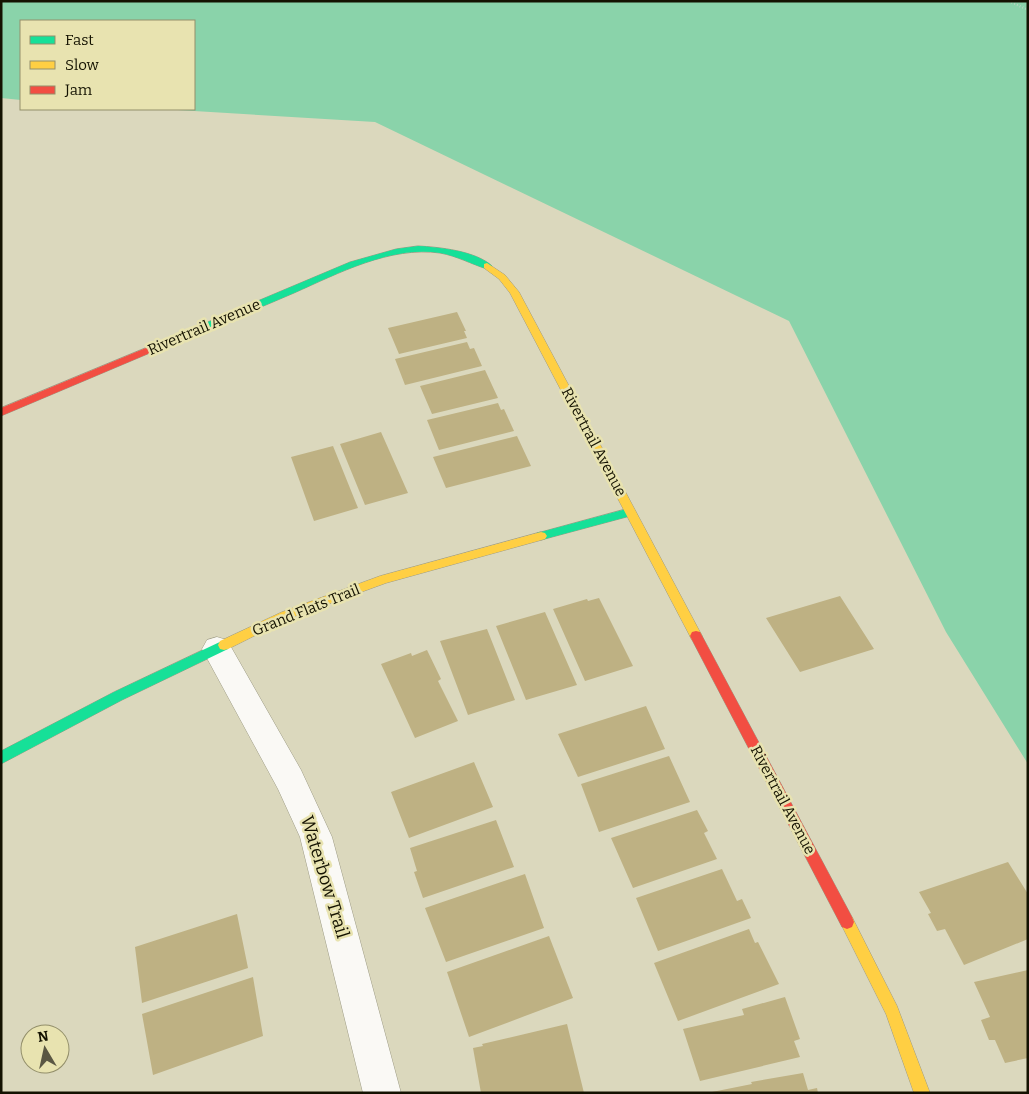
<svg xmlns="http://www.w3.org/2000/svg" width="1029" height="1094" viewBox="0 0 1029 1094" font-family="Bitter,serif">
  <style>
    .green { fill: #8ad3aa }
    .building { fill: #beb183 }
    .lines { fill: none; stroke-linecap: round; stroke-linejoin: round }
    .street-casing { stroke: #9d9b85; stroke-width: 1 }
    .fast-casing { stroke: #9d9b85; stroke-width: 1 }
    .slow-casing { stroke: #9d9b85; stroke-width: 1 }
    .jam-casing { stroke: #9d9b85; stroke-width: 1 }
    .path { stroke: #d6d5cc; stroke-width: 2.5; stroke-dasharray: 0.5 2.5; stroke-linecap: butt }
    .street { fill: #faf9f5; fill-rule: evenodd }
    .fast { fill: #16e098; fill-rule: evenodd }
    .slow { fill: #ffcf43; fill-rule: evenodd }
    .jam { fill: #f24e42; fill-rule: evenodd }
    .labels { text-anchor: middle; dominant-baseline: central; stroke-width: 5; stroke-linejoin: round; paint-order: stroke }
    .street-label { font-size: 15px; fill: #141201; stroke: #e8e3b0 }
    .near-street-label { font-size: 18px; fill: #141201; stroke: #e8e3b0 }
  </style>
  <rect width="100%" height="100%" fill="#dbd8bd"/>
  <path class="green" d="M 1,1 L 1028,1 L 1028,764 L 946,632 L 789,321 L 375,122 L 161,109 L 194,109 L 194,21 L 21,21 L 21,100 L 1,98 Z"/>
  <path class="building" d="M 457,312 L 466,331 L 464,331 L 467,338 L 399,354 L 388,328 Z
    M 467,342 L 470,349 L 474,348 L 482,366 L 405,385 L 395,359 Z
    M 485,370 L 498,398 L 432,414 L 420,386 Z
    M 498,403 L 501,410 L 504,409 L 514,431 L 439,450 L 427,420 Z
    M 381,432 L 408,493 L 365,505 L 340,444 Z
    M 517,436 L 531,466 L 446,488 L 433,457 Z
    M 333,446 L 358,508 L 314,521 L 291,457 Z
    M 840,596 L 874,649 L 800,672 L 766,618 Z
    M 599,598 L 633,666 L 585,681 L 553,609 L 587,599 L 588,601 Z
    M 545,612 L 577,685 L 526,700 L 496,626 Z
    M 487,629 L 515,700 L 468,715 L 440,641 Z
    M 427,650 L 441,679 L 438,681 L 458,721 L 415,738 L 381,664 L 411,653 L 412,656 Z
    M 646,706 L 665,749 L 578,777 L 558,734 Z
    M 669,756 L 690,802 L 599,832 L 581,784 Z
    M 474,762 L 493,807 L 409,838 L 391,792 Z
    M 697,810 L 708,831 L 704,833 L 717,859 L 633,888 L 611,838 Z
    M 496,820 L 514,867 L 423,898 L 414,872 L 417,871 L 410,848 Z
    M 1008,862 L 1028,894 L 1028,939 L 964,965 L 945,929 L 937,931 L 928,914 L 931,913 L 919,892 Z
    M 722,869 L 737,901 L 742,899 L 751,918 L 658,951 L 636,898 Z
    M 525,874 L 544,928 L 446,962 L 425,908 Z
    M 237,914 L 248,968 L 142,1003 L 135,947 Z
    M 749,929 L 755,943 L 758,942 L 779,984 L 678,1021 L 654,963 Z
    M 549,936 L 573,998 L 469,1037 L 447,972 Z
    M 1028,970 L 1028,1058 L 1005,1063 L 995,1040 L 989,1040 L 981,1020 L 990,1017 L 974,982 Z
    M 253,977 L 263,1036 L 153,1075 L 142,1014 Z
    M 785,997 L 800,1039 L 794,1041 L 800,1057 L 700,1081 L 683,1029 L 744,1015 L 742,1009 Z
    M 567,1024 L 584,1093 L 481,1093 L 473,1048 L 483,1046 L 482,1044 Z
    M 803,1073 L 808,1090 L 817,1088 L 818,1093 L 707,1093 L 752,1084 L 751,1082 Z"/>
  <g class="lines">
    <g class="street-casing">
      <path id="street" d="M 217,637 L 227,640 L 301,770 L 332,837 L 401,1093 L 363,1093 L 300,837 L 278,789 L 202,649 L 207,640 Z"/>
    </g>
    <g class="fast-casing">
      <path id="fast" d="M 418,246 C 439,247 476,251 492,266 L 487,269 C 471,264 457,256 440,253 C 390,246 339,273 294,293 C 266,305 238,317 209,328 L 203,328 L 201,326 L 203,324 L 350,262 L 396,249 Z
        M 630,508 L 635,512 L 634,515 L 541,540 L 537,539 L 535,536 L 537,533 L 541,532 Z
        M 224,640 L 228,641 L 230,645 L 228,649 L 122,700 L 1,764 L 1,751 L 114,692 Z"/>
    </g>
    <g class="slow-casing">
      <path id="slow" d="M 487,263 L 505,275 L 519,292 L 700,632 L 702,636 L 700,640 L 696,641 L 692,640 L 510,293 L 499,279 L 484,268 L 484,264 Z
        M 541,532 L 545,533 L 547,536 L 545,539 L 386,583 L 290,618 L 228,649 L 224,650 L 220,649 L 218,645 L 220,641 L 282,612 L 380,576 Z
        M 847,915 L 852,917 L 897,1006 L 930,1093 L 914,1093 L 886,1014 L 840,922 L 842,917 Z"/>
    </g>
    <g class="jam-casing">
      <path id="jam" d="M 206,323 L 209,324 L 209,328 L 1,416 L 1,408 Z
        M 696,631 L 700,632 L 852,917 L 854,922 L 852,927 L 847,929 L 842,927 L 690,636 L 692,632 Z"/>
    </g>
    <path class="path" d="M 1009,1 L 1028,10"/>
    <use href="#street" class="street"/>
    <use href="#fast" class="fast"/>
    <use href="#slow" class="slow"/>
    <use href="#jam" class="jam"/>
  </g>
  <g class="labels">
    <g class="street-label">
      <text transform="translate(204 327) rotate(-23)">Rivertrail Avenue</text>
      <text transform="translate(594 442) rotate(62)">Rivertrail Avenue</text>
      <text transform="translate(306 610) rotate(-22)">Grand Flats Trail</text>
      <text transform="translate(783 800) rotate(62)">Rivertrail Avenue</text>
    </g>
    <g class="near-street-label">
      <text transform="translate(325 877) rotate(73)">Waterbow Trail</text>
    </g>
  </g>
  <rect width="1029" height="1094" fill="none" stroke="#141201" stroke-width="5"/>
  <rect x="20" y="20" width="175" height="90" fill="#e8e3b0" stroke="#938f6a"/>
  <rect x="30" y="36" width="25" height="8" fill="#16e098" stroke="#938f6a"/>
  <text x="65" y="45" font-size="15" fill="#141201">Fast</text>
  <rect x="30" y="61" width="25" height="8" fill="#ffcf43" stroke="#938f6a"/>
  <text x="65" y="70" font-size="15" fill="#141201">Slow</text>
  <rect x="30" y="86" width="25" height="8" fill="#f24e42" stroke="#938f6a"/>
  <text x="65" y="95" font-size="15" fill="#141201">Jam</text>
  <g transform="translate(45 1049) rotate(351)"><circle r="24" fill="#e8e3b0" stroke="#938f6a"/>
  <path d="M0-4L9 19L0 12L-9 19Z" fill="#5a5743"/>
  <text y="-8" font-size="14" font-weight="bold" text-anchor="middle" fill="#141201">N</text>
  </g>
</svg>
